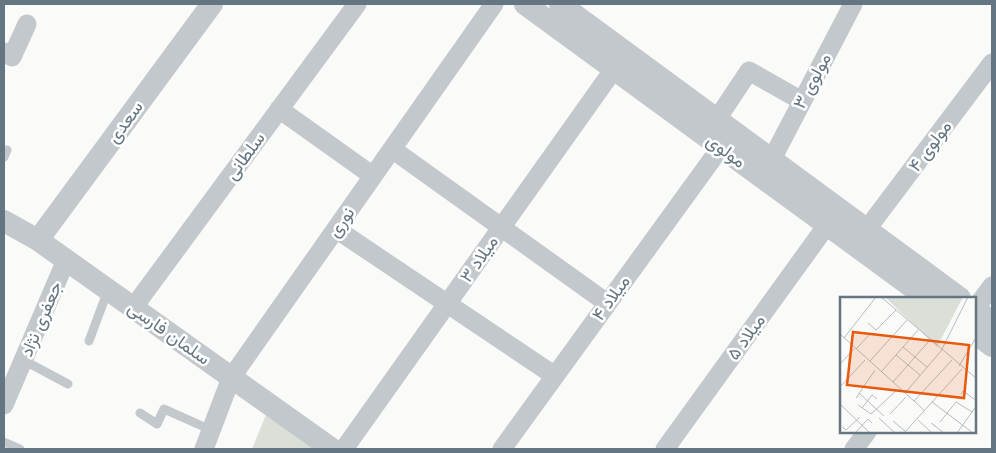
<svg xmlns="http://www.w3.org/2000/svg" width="996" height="453" viewBox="0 0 996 453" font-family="Montserrat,Vazirmatn,sans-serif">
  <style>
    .green { fill: #dadfd7 }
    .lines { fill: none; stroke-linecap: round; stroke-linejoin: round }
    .service { stroke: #c3c8cc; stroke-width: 9 }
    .minor { stroke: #c3c8cc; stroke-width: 19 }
    .tertiary { stroke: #c3c8cc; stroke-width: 22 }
    .labels { text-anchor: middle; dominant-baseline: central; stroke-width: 5; stroke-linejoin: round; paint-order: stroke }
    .street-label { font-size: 18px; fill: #657683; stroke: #fff }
    .inset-road { fill: none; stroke: #b5bdc2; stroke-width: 1 }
    .view { fill: #e8590c; fill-opacity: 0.15; stroke: #e8590c; stroke-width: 2.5 }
    .inset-edge { fill: none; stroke: #657683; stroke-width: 2.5 }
  </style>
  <rect width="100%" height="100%" fill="#fafaf8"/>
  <path class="green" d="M 270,405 L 327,449 L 252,449 Z"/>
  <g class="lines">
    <path class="service" d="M 4,157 L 7,150
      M 89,341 L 108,290
      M 23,360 L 68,384
      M 140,413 L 157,424 L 164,409 L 211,430
      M 4,442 L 20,449"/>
    <path class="minor" d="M 4,52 L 12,57 L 27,24
      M 279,109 L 373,176
      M 717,119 L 749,71 L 802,101
      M 392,149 L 607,303
      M 772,159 L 853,4
      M 336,229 L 555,376
      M 867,229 L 992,63
      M 133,308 L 357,4
      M 975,309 L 992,286
      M 4,405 L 66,260
      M 204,449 L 231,378 L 494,4
      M 344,449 L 614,69
      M 502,449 L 721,147
      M 665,449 L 827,225
      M 854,449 L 867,432"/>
    <path class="tertiary" d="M 525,4 L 927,298
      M 560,4 L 960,298
      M 4,221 L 38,240 L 332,449
      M 38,240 L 212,4
      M 975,309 L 992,322
      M 975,333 L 992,346"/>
  </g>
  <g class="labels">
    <g class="street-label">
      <text transform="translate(812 81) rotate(-62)">مولوی ۳</text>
      <text transform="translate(125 122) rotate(-54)">سعدی</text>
      <text transform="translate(930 146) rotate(-53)">مولوی ۴</text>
      <text transform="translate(726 151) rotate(36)">مولوی</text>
      <text transform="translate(245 156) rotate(-54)">سلطانی</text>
      <text transform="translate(341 222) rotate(-55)">نوری</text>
      <text transform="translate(479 259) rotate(-55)">میلاد ۳</text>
      <text transform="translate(611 298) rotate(-54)">میلاد ۴</text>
      <text transform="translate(41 319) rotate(-67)">جعفری نژاد</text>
      <text transform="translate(169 333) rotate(35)">سلمان فارسی</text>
      <text transform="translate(746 337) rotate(-54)">میلاد ۵</text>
    </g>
  </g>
  <g transform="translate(840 297)">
    <rect width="136" height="136" fill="#fafaf8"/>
    <path d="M 45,0 L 123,0 L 97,50 Z" fill="#dadfd7"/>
    <path class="inset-road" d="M 41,0 L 137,82M 28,26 L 36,33 L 56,13M 0,37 L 85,114M 4,41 L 36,0M 63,50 L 87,70M 16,52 L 31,36M 56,58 L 80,78M 30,64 L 67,23M 0,67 L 14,52M 119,69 L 137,39M 41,75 L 78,33M 53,85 L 90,43M 0,90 L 25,63M 19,96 L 44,119M 65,96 L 101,54 L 128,0M 121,97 L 123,94 L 137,104M 16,101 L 35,73M 74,104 L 112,63M 92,105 L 133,136M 0,107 L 30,136M 18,108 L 31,117 L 57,93M 22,111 L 32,98 L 37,102M 50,117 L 66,100M 39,121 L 55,136M 78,123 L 92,136M 53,124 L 65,134M 100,125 L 116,105 L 132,115M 91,126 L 104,136M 2,130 L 6,133 L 20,120M 15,136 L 28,122 L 32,126M 64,136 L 122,72M 117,136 L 137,108"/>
    <path class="view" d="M 13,35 L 129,48 L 124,101 L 7,88 Z"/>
    <rect width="136" height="136" class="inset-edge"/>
  </g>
  <rect width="996" height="453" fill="none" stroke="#657683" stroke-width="10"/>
</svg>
